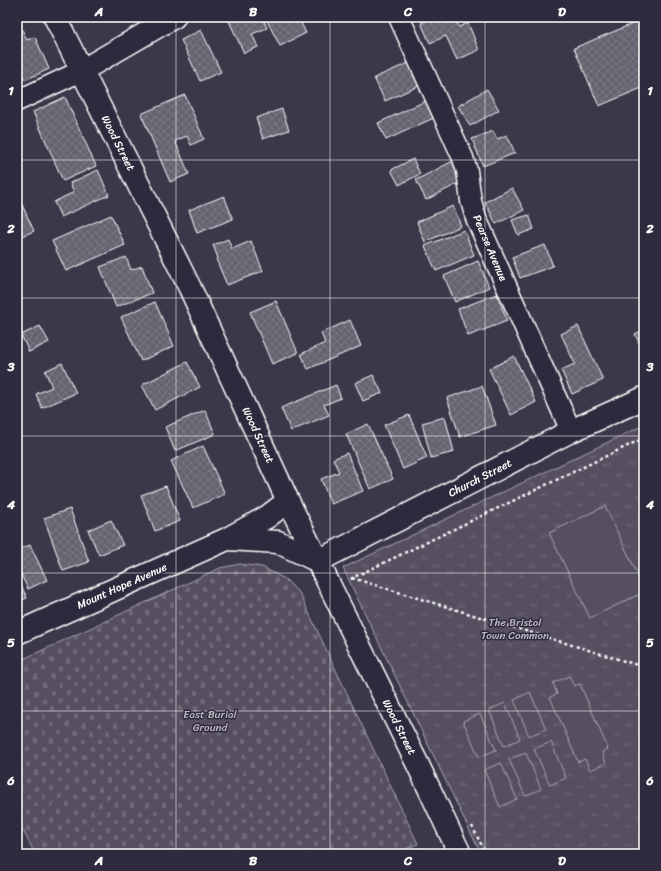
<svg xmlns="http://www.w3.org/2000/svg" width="661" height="871" viewBox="0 0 661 871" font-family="Sriracha,sans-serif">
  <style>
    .cemetery { fill: url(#cemetery-stones); stroke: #aaa8b0 }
    .park { fill: url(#park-tufts); stroke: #aaa8b0 }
    .garden { fill: #555060; stroke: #aaa8b0 }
    .building { fill: url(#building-cross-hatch); stroke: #fff }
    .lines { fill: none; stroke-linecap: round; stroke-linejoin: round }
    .minor-casing { stroke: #fff; stroke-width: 23 }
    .tertiary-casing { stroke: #fff; stroke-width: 25 }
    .secondary-casing { stroke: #fff; stroke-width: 25 }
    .path { stroke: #fff; stroke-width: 2.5; stroke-dasharray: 3 3; stroke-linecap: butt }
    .minor { stroke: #2f2a3d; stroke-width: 20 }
    .tertiary { stroke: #2f2a3d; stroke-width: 22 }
    .secondary { stroke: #2f2a3d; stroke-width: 22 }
    .grid { fill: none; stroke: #fff; stroke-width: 1; stroke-opacity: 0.55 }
    .labels { text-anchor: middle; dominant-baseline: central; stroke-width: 3; stroke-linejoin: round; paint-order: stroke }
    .street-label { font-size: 11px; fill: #fff; stroke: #2f2a3d }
    .park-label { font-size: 11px; fill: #bbb9bf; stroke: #2f2a3d }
    .neatline { fill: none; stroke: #fff; stroke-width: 1.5 }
    .grid-label { font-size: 13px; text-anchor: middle; font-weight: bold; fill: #fff }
  </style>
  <defs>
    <pattern id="cemetery-stones" width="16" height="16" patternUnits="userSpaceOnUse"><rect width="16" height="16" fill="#555060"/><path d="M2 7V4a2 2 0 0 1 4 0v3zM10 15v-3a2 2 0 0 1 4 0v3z" fill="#6e6a78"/></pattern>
    <pattern id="park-tufts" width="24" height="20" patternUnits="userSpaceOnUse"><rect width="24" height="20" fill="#555060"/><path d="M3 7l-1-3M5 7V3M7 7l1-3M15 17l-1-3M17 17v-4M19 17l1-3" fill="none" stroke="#6e6a78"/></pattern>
    <pattern id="building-cross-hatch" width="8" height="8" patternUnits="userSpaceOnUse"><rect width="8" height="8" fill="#666270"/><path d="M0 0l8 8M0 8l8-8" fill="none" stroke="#7d7a85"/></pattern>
  </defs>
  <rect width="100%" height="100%" fill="#3c3749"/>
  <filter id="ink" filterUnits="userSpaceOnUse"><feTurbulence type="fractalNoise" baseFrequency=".025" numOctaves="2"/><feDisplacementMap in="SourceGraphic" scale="8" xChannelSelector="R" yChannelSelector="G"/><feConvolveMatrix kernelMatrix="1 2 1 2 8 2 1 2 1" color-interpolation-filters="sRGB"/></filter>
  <g filter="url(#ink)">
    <path class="cemetery" d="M 240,564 L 262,567 L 285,579 L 300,594 L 418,844 L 393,854 L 35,854 L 17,819 L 17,662 L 220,568 Z"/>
    <path class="park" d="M 644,425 L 644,854 L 481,854 L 343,568 Z"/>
    <path class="garden" d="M 605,506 L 644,588 L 644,592 L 590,618 L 549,533 Z
      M 569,676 L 574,686 L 580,684 L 608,749 L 602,752 L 606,763 L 590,770 L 585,759 L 578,762 L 550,697 L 557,694 L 553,683 Z
      M 530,692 L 546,729 L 529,736 L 514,700 Z
      M 505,703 L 520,739 L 504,746 L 489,710 Z
      M 480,714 L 496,750 L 479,757 L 463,721 Z
      M 551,742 L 566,778 L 550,785 L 534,749 Z
      M 526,753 L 541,789 L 525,796 L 509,759 Z
      M 501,763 L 517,799 L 500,807 L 484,770 Z"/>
    <path class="building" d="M 232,17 L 262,17 L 267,28 L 252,34 L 258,47 L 244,53 L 228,19 Z
      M 265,17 L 298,17 L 306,33 L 280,46 Z
      M 434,17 L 455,17 L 459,27 L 468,23 L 479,50 L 457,60 L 446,36 L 430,43 L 421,23 Z
      M 17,19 L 27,40 L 35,37 L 49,69 L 25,80 L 17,63 Z
      M 644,19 L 644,87 L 599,106 L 574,48 Z
      M 201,30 L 221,72 L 200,81 L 181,40 Z
      M 413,61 L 423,84 L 385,101 L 374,78 Z
      M 487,89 L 499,110 L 470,126 L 458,106 Z
      M 185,95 L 204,139 L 191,145 L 187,136 L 175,141 L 189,174 L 170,182 L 141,114 Z
      M 65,97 L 96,166 L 63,181 L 33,112 Z
      M 430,99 L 438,116 L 386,140 L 378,123 Z
      M 282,109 L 289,130 L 263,139 L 256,118 Z
      M 493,131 L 497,139 L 507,135 L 515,153 L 483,166 L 472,139 Z
      M 413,159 L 420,174 L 399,185 L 391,170 Z
      M 455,160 L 465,180 L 426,200 L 416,180 Z
      M 98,170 L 109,195 L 61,217 L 54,202 L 74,192 L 70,183 Z
      M 512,188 L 524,210 L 496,224 L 485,202 Z
      M 17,194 L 34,231 L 17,238 Z
      M 224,196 L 233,219 L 197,233 L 189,210 Z
      M 453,206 L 461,226 L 425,242 L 417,222 Z
      M 111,215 L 125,245 L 66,271 L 52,241 Z
      M 529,215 L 534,229 L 518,235 L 512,220 Z
      M 464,230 L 474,255 L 436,271 L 425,246 Z
      M 228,239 L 232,249 L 251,241 L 263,271 L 227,285 L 216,259 L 218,258 L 213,245 Z
      M 545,245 L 553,266 L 520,278 L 512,257 Z
      M 126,257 L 131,270 L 142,266 L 152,293 L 116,307 L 100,267 Z
      M 478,261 L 489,287 L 455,302 L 444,276 Z
      M 497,294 L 507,321 L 468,336 L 458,309 Z
      M 276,301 L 298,353 L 272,364 L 250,312 Z
      M 155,302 L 174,346 L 141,361 L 121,317 Z
      M 350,320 L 361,346 L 308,369 L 301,354 L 325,343 L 321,333 Z
      M 40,326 L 49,342 L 29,352 L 21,335 Z
      M 578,326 L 603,380 L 572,394 L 561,370 L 575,364 L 561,334 Z
      M 644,330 L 644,353 L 635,334 Z
      M 514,356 L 536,402 L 511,415 L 489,369 Z
      M 187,362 L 200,387 L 155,410 L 142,385 Z
      M 62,363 L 76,393 L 42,408 L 36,394 L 52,387 L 45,371 Z
      M 373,375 L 382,393 L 363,401 L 355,383 Z
      M 336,385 L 341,398 L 324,405 L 329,415 L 291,431 L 281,408 Z
      M 482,386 L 496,425 L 460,437 L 447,398 Z
      M 205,410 L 215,434 L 175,451 L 165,427 Z
      M 409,415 L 427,458 L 403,469 L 384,425 Z
      M 445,417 L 454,452 L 431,458 L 422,423 Z
      M 368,424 L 393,479 L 370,489 L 346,434 Z
      M 203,446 L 225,494 L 193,508 L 171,461 Z
      M 347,453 L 363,491 L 331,504 L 321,479 L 339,472 L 333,459 Z
      M 166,486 L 180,521 L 155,531 L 141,495 Z
      M 70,509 L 89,562 L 63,571 L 44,518 Z
      M 111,520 L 123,545 L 99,555 L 88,530 Z
      M 30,545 L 47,580 L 28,589 L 17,566 L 17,550 Z
      M 17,577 L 27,598 L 17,602 Z
      M 421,848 L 424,854 L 407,854 Z"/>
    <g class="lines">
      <g class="minor-casing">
        <path id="minor" d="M 399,17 L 463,158 L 467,171 L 471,201 L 476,218 L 571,431
          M 17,101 L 81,71"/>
      </g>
      <g class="tertiary-casing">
        <path id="tertiary" d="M 81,71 L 174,17
          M 227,539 L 278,542 L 318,561 L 571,431 L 644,398
          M 17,633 L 227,539 L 267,517 L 288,501"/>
      </g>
      <g class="secondary-casing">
        <path id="secondary" d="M 55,17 L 190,288 L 288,501 L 418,765 L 460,854"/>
      </g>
      <path class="path" d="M 352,578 L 644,667
        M 352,580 L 352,578 L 644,438
        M 472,826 L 486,854"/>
      <use href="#minor" class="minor"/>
      <use href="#tertiary" class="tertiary"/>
      <use href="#secondary" class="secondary"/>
    </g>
  </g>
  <path class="grid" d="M 176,17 L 176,854M 330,17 L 330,854M 485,17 L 485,854M 17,160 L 644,160M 17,298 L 644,298M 17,436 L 644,436M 17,573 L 644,573M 17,711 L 644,711"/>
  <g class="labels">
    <g class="street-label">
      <text transform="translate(118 143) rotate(63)">Wood Street</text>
      <text transform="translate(490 248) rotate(67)">Pearse Avenue</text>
      <text transform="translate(258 435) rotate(65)">Wood Street</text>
      <text transform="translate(480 478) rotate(-27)">Church Street</text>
      <text transform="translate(122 586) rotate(-24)">Mount Hope Avenue</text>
      <text transform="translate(399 727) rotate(63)">Wood Street</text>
    </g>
    <g class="park-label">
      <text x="515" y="622">The Bristol<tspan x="515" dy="13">Town Common</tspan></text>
      <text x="210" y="714">East Burial<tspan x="210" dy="13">Ground</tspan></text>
    </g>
  </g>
  <rect width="661" height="871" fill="none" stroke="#2f2a3d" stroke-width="44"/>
  <rect x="22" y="22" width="617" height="827" class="neatline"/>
  <g class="grid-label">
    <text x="99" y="16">A</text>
    <text x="253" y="16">B</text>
    <text x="408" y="16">C</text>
    <text x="562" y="16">D</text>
    <text x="11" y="95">1</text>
    <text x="650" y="95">1</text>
    <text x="11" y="233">2</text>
    <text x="650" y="233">2</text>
    <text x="11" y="371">3</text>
    <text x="650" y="371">3</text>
    <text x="11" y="509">4</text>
    <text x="650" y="509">4</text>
    <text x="11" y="647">5</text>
    <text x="650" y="647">5</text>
    <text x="11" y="785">6</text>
    <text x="650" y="785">6</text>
    <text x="99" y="865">A</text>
    <text x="253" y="865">B</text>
    <text x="408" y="865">C</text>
    <text x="562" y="865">D</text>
  </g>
</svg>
